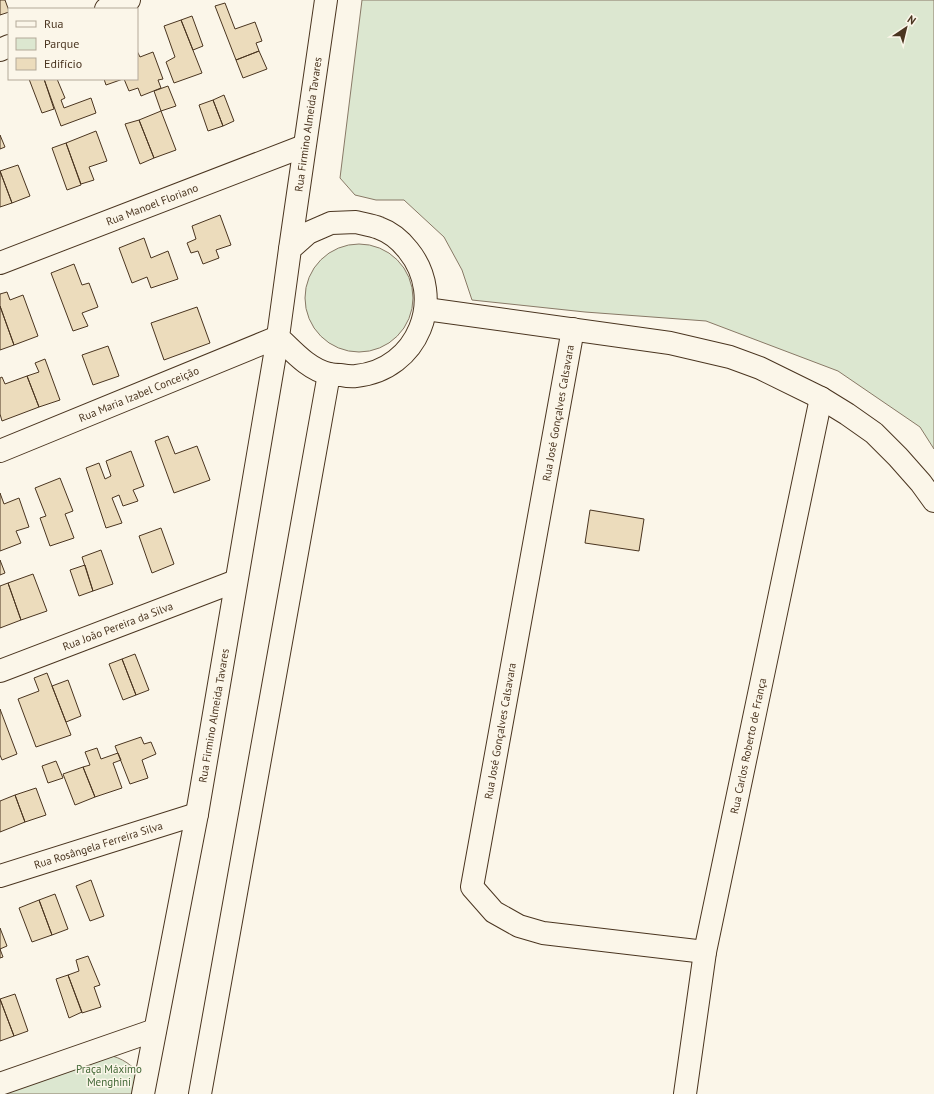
<svg xmlns="http://www.w3.org/2000/svg" width="934" height="1094" viewBox="0 0 934 1094" font-family="'PT Sans',sans-serif">
  <style>
    .green { fill: #dce7d0; stroke: #887966 }
    .building { fill: #ecdcbc; stroke: #4a3520 }
    .lines { fill: none; stroke-linecap: round; stroke-linejoin: round }
    .minor-casing { stroke: #4a3520; stroke-width: 24 }
    .minor { stroke: #fbf6e9; stroke-width: 22 }
    .labels { text-anchor: middle; dominant-baseline: central; stroke-width: 3; stroke-linejoin: round; paint-order: stroke }
    .street-label { font-size: 11px; fill: #4a3520; stroke: #fbf6e9 }
    .park-label { font-size: 11px; fill: #436837; stroke: #fbf6e9 }
  </style>
  <rect width="100%" height="100%" fill="#fbf6e9"/>
  <path class="green" d="M 362,0 L 934,0 L 934,449 L 920,427 L 838,371 L 706,321 L 585,312 L 472,300 L 462,270 L 444,237 L 404,200 L 376,200 L 355,195 L 340,178 Z
    M305 298a54 54 0 1 1 108 0a54 54 0 1 1-108 0Z
    M 108,1055 C 120,1057 136,1066 140,1078 C 141,1083 139,1089 139,1094 L 1,1094 Z"/>
  <path class="building" d="M 0,0 L 5,0 L 9,11 L 9,12 L 0,15 Z
    M 225,3 L 235,29 L 255,22 L 262,41 L 256,43 L 259,51 L 236,60 L 215,6 Z
    M 192,16 L 203,46 L 193,50 L 181,20 Z
    M 181,20 L 202,73 L 174,83 L 166,62 L 175,57 L 164,26 Z
    M 137,51 L 140,57 L 153,52 L 163,79 L 158,80 L 161,88 L 141,96 L 138,88 L 129,91 L 124,79 L 137,79 Z
    M 259,51 L 267,69 L 243,78 L 236,60 Z
    M 29,79 L 44,79 L 54,109 L 42,113 Z
    M 44,79 L 57,79 L 65,98 L 61,100 L 64,108 L 91,98 L 96,113 L 61,126 Z
    M 104,79 L 123,79 L 106,85 Z
    M 168,86 L 176,106 L 161,111 L 154,91 Z
    M 224,95 L 234,121 L 223,126 L 213,100 Z
    M 213,100 L 223,126 L 208,131 L 199,105 Z
    M 161,111 L 176,150 L 154,158 L 139,120 Z
    M 139,120 L 154,158 L 140,164 L 125,124 Z
    M 96,131 L 107,161 L 89,167 L 94,180 L 81,184 L 66,143 Z
    M 0,135 L 5,147 L 0,149 Z
    M 66,143 L 81,185 L 67,190 L 52,148 Z
    M 18,165 L 30,196 L 12,203 L 0,171 Z
    M 0,171 L 12,203 L 0,207 Z
    M 220,215 L 231,245 L 216,250 L 219,258 L 203,264 L 198,251 L 191,253 L 187,243 L 196,239 L 192,226 Z
    M 144,238 L 151,258 L 168,251 L 178,279 L 151,288 L 147,277 L 132,283 L 119,248 Z
    M 74,264 L 82,285 L 89,283 L 98,307 L 82,313 L 88,326 L 73,331 L 51,273 Z
    M 7,292 L 10,300 L 23,295 L 38,336 L 14,345 L 0,306 L 0,294 Z
    M 0,306 L 14,345 L 0,350 Z
    M 197,307 L 210,343 L 164,360 L 151,323 Z
    M 108,346 L 119,376 L 93,385 L 82,355 Z
    M 45,359 L 60,400 L 39,407 L 27,376 L 39,372 L 35,363 Z
    M 27,376 L 39,407 L 2,421 L 0,414 L 0,378 L 2,377 L 5,384 Z
    M 168,436 L 175,454 L 197,446 L 210,480 L 174,493 L 155,441 Z
    M 131,451 L 144,486 L 133,490 L 138,501 L 123,506 L 119,495 L 112,498 L 122,523 L 106,528 L 86,468 L 99,463 L 105,479 L 111,476 L 106,461 Z
    M 60,478 L 73,511 L 65,514 L 74,538 L 50,546 L 40,518 L 46,516 L 35,488 Z
    M 0,493 L 4,504 L 19,498 L 29,527 L 16,531 L 21,543 L 0,551 Z
    M 590,510 L 644,519 L 639,551 L 585,543 Z
    M 161,528 L 174,564 L 152,573 L 139,536 Z
    M 101,550 L 113,584 L 93,591 L 82,557 Z
    M 0,560 L 5,573 L 0,575 Z
    M 85,565 L 93,591 L 79,596 L 70,570 Z
    M 33,574 L 47,611 L 21,620 L 8,583 Z
    M 8,583 L 21,620 L 0,628 L 0,586 Z
    M 135,654 L 149,690 L 136,695 L 122,659 Z
    M 122,659 L 136,695 L 123,700 L 109,664 Z
    M 47,673 L 71,735 L 36,747 L 18,699 L 39,691 L 34,678 Z
    M 68,680 L 81,716 L 66,722 L 52,686 Z
    M 0,709 L 17,754 L 2,760 L 0,755 Z
    M 141,737 L 144,744 L 151,742 L 156,754 L 142,760 L 148,778 L 130,784 L 115,746 Z
    M 97,748 L 101,759 L 118,753 L 121,760 L 113,763 L 122,788 L 95,797 L 83,767 L 90,765 L 85,752 Z
    M 56,761 L 63,778 L 48,783 L 42,766 Z
    M 83,767 L 95,797 L 75,805 L 63,774 Z
    M 36,788 L 46,815 L 25,822 L 15,795 Z
    M 15,795 L 25,822 L 0,832 L 0,801 Z
    M 91,880 L 104,916 L 90,921 L 76,886 Z
    M 55,894 L 68,929 L 52,935 L 39,900 Z
    M 39,900 L 52,935 L 32,942 L 19,908 Z
    M 0,928 L 7,946 L 0,949 L 3,957 L 0,958 Z
    M 88,956 L 100,985 L 94,987 L 101,1007 L 82,1013 L 68,975 L 79,971 L 76,960 Z
    M 68,975 L 82,1012 L 69,1018 L 56,979 Z
    M 15,994 L 28,1031 L 14,1036 L 0,999 Z
    M 0,999 L 14,1036 L 0,1041 Z"/>
  <g class="lines">
    <g class="minor-casing">
      <g id="minor">
        <path d="M 106,9 L 129,0"/>
        <path d="M 0,50 L 9,46"/>
        <path d="M 356,222 C 363,224 372,225 379,228 C 390,232 401,241 408,250 C 447,298 418,370 356,376 C 351,377 346,376 341,375 C 337,375 333,375 329,374 C 308,369 293,351 278,337 L 290,249 L 308,233 L 331,223 Z"/>
        <path id="s1" d="M 290,249 L 326,0"/>
        <path id="s2" d="M 0,263 L 304,146"/>
        <path d="M 426,309 L 670,343 L 730,357 L 760,368 L 821,398 L 847,414 L 874,433 L 898,457 L 921,483 L 934,501"/>
        <path d="M 573,329 L 472,887 L 494,912 L 519,926 L 543,933 L 705,952"/>
        <path id="s3" d="M 0,451 L 278,337"/>
        <path id="s4" d="M 0,671 L 236,581"/>
        <path id="s5" d="M 0,876 L 197,814"/>
        <path d="M 0,1084 L 155,1030"/>
        <path id="s6" d="M 143,1094 L 197,814 L 278,337"/>
        <path d="M 200,1094 L 329,374"/>
        <path id="s7" d="M 685,1094 L 705,952 L 821,398"/>
      </g>
    </g>
    <use href="#minor" class="minor"/>
  </g>
  <g class="labels">
    <g class="street-label">
      <text stroke="none"><textPath href="#s1" startOffset="126">Rua Firmino Almeida Tavares</textPath></text>
      <text stroke="none"><textPath href="#s2" startOffset="163">Rua Manoel Floriano</textPath></text>
      <text stroke="none"><textPath href="#s3" startOffset="150">Rua Maria Izabel Conceição</textPath></text>
      <text transform="translate(558 413) rotate(-80)">Rua José Gonçalves Calsavara</text>
      <text stroke="none"><textPath href="#s4" startOffset="126">Rua João Pereira da Silva</textPath></text>
      <text stroke="none"><textPath href="#s6" startOffset="385">Rua Firmino Almeida Tavares</textPath></text>
      <text transform="translate(500 731) rotate(-80)">Rua José Gonçalves Calsavara</text>
      <text stroke="none"><textPath href="#s7" startOffset="354">Rua Carlos Roberto de França</textPath></text>
      <text stroke="none"><textPath href="#s5" startOffset="103">Rua Rosângela Ferreira Silva</textPath></text>
    </g>
    <g class="park-label">
      <text x="109" y="1069">Praça Máximo<tspan x="109" dy="13">Menghini</tspan></text>
    </g>
  </g>
  <rect x="8" y="8" width="130" height="72" fill="#fbf6e9" stroke="#b4a999"/>
  <rect x="16" y="21" width="20" height="6" fill="#fbf6e9" stroke="#b4a999"/>
  <text x="44" y="28" font-size="12" fill="#4a3520">Rua</text>
  <rect x="16" y="38" width="20" height="12" fill="#dce7d0" stroke="#b4a999"/>
  <text x="44" y="48" font-size="12" fill="#4a3520">Parque</text>
  <rect x="16" y="58" width="20" height="12" fill="#ecdcbc" stroke="#b4a999"/>
  <text x="44" y="68" font-size="12" fill="#4a3520">Edifício</text>
  <g transform="translate(906 28) rotate(35)" stroke="#fbf6e9" stroke-width="3" paint-order="stroke">
  <path d="M0-3L7 15L0 10L-7 15Z" fill="#4a3520"/>
  <text y="-6" font-size="11" font-weight="bold" text-anchor="middle" fill="#4a3520">N</text>
  </g>
</svg>
